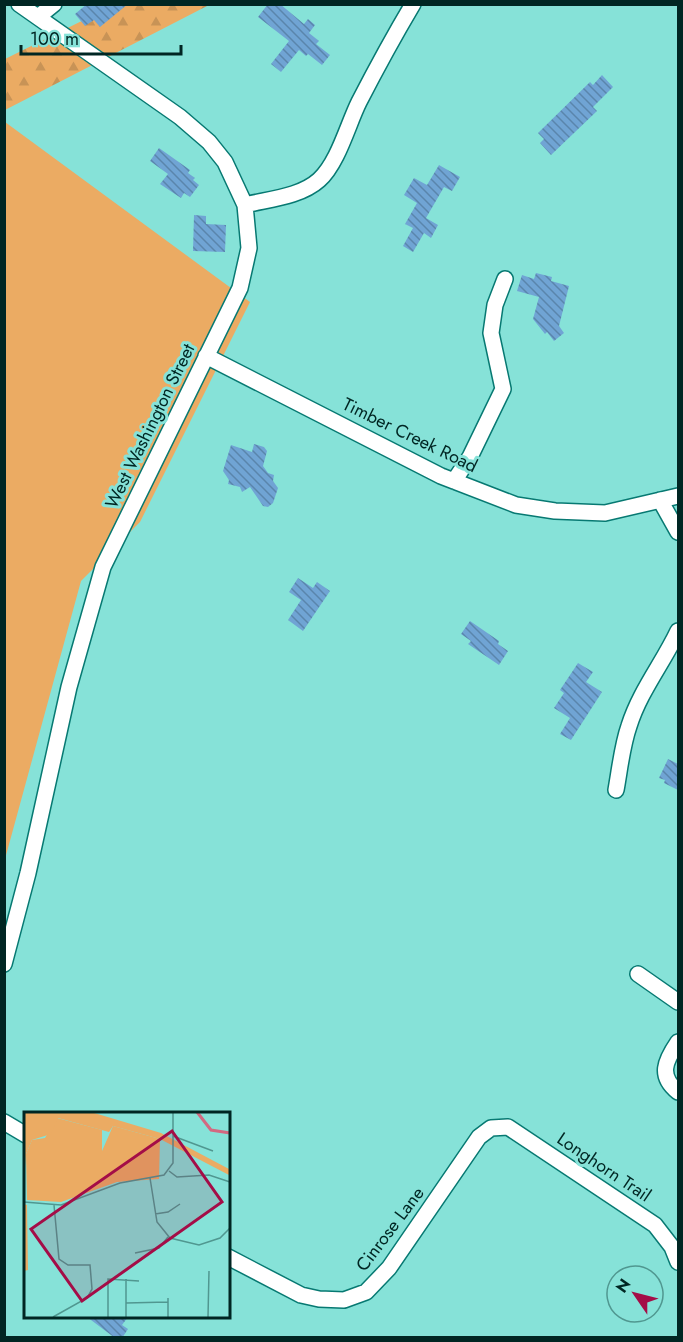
<svg xmlns="http://www.w3.org/2000/svg" width="683" height="1342" viewBox="0 0 683 1342" font-family="Jost,sans-serif">
  <style>
    .green { fill: #ebab63 }
    .forest { fill: url(#forest-firs) }
    .building { fill: url(#building-back-hatch) }
    .lines { fill: none; stroke-linecap: round; stroke-linejoin: round }
    .minor-casing { stroke: #077972; stroke-width: 18 }
    .minor { stroke: #fff; stroke-width: 15 }
    .labels { text-anchor: middle; dominant-baseline: central; stroke-width: 6; stroke-linejoin: round; paint-order: stroke }
    .street-label { font-size: 18px; fill: #002623; stroke: #86e2d8 }
    .inset-river { fill: none; stroke: #d36981; stroke-width: 3 }
    .inset-road { fill: none; stroke: #509790; stroke-width: 1.5 }
    .view { fill: #a40d47; fill-opacity: 0.15; stroke: #a40d47; stroke-width: 3 }
    .inset-edge { fill: none; stroke: #002623; stroke-width: 3 }
  </style>
  <defs>
    <pattern id="forest-firs" width="22" height="20" patternUnits="userSpaceOnUse" patternTransform="scale(1.5)"><rect width="22" height="20" fill="#ebab63"/><path d="M5 1l3.5 6h-7zM16 11l3.5 6h-7z" fill="#c89356"/></pattern>
    <pattern id="building-back-hatch" width="6" height="6" patternUnits="userSpaceOnUse" patternTransform="scale(1.5)"><rect width="6" height="6" fill="#70a4d4"/><path d="M-1 5l2 2M0 0l6 6M5-1l2 2" fill="none" stroke="#5a85ac"/></pattern>
  </defs>
  <rect width="100%" height="100%" fill="#86e2d8"/>
  <path class="green" d="M 5,122 L 250,302 L 140,522 L 81,581 L 5,859 Z"/>
  <path class="forest" d="M 114,5 L 209,5 L 5,110 L 5,59 Z"/>
  <path class="building" d="M 87,4 L 128,4 L 100,27 L 94,20 L 85,26 L 75,14 Z
    M 268,4 L 280,4 L 304,24 L 308,19 L 315,25 L 309,33 L 319,41 L 316,44 L 330,55 L 322,65 L 308,54 L 306,56 L 299,50 L 281,72 L 271,64 L 289,41 L 258,17 Z
    M 602,75 L 613,87 L 593,107 L 597,111 L 551,155 L 540,143 L 544,139 L 538,133 L 590,82 L 593,85 Z
    M 159,148 L 190,170 L 188,173 L 195,178 L 193,180 L 199,185 L 190,197 L 184,193 L 181,198 L 160,184 L 168,174 L 150,161 Z
    M 439,165 L 460,177 L 452,191 L 444,187 L 426,218 L 438,225 L 431,238 L 424,233 L 413,252 L 403,246 L 413,228 L 405,224 L 417,203 L 404,195 L 414,178 L 427,185 Z
    M 194,215 L 206,216 L 206,224 L 226,225 L 225,252 L 193,251 Z
    M 536,273 L 552,277 L 551,281 L 569,286 L 559,326 L 564,333 L 554,341 L 547,332 L 545,334 L 533,319 L 539,297 L 517,291 L 522,275 L 534,279 Z
    M 254,444 L 264,447 L 267,451 L 263,466 L 268,473 L 274,475 L 273,481 L 278,488 L 273,503 L 268,507 L 263,506 L 250,487 L 242,492 L 240,487 L 228,484 L 229,480 L 223,471 L 231,445 L 252,452 Z
    M 298,578 L 313,588 L 317,582 L 330,591 L 303,631 L 288,620 L 301,600 L 289,592 Z
    M 470,621 L 499,641 L 498,644 L 508,651 L 499,665 L 468,644 L 471,641 L 461,634 Z
    M 578,663 L 593,672 L 586,682 L 602,692 L 571,740 L 560,734 L 570,718 L 554,708 L 564,693 L 560,690 Z
    M 668,759 L 678,764 L 678,790 L 664,783 L 665,780 L 659,778 Z
    M 87,1317 L 128,1317 L 122,1325 L 128,1329 L 122,1338 L 115,1338 Z"/>
  <g class="lines">
    <g class="minor-casing">
      <path id="minor" d="M 38,17 L 54,4
        M 245,205 C 269,199 300,197 319,180 C 338,163 348,124 359,102 C 376,69 394,36 413,4
        M 206,356 L 441,476 L 516,505 L 555,511 L 605,513 L 678,496
        M 454,481 L 470,457 L 503,389 L 491,333 L 495,305 L 505,279
        M 660,500 L 678,532
        M 616,790 C 620,768 622,746 629,726 C 640,691 663,663 678,631
        M 4,964 L 28,873 L 69,687 L 103,567 L 240,288 L 249,248 L 245,205 L 225,162 L 209,142 L 180,117 L 19,4
        M 638,974 L 678,1002
        M 678,1042 C 665,1061 658,1076 678,1092
        M 4,1122 L 26,1135
        M 228,1257 L 301,1295 L 319,1299 L 344,1300 L 366,1292 L 389,1268 L 479,1137 L 491,1128 L 508,1127 L 655,1225 L 672,1247 L 678,1262"/>
    </g>
    <use href="#minor" class="minor"/>
  </g>
  <g class="labels">
    <g class="street-label">
      <text transform="translate(150 426) rotate(-64)">West Washington Street</text>
      <text transform="translate(410 435) rotate(26)">Timber Creek Road</text>
      <text transform="translate(604 1167) rotate(34)">Longhorn Trail</text>
      <text transform="translate(390 1229) rotate(-53)">Cinrose Lane</text>
    </g>
  </g>
  <g transform="translate(24 1112)">
    <rect width="206" height="206" fill="#86e2d8"/>
    <path d="M 33,6 L 78,18 L 78,39 L 89,14 L 136,27 L 135,67 L 93,70 L 37,90 L 3,88 L 2,42 L 8,28 L 21,26 Z" fill="#ebab63"/>
    <path d="M 0,0 L 67,0 L 137,21 L 205,57 L 205,63 L 136,27 L 89,14 L 85,20 L 34,6 L 27,22 L 8,28 L 2,42 L 0,71 ZM 0,92 L 3,93 L 4,158 L 0,159 Z" fill="#ebab63"/>
    <path class="inset-river" d="M 173,0 L 187,18 L 206,21"/>
    <path class="inset-road" d="M 149,24 L 189,39M 145,59 L 153,65 L 185,63 L 206,70M 126,66 L 133,110 L 146,126 L 175,133 L 196,126 L 206,116M 0,90 L 37,93 L 96,71 L 140,63 L 149,51 L 149,0M 131,102 L 144,100 L 156,92M 111,141 L 135,136 L 144,125M 102,167 L 102,205M 144,186 L 144,205M 102,191 L 144,190M 29,205 L 63,186 L 68,177 L 66,153 L 44,153 L 35,147 L 30,93M 84,205 L 84,167 L 115,169M 184,205 L 185,159"/>
    <path class="view" d="M 148,19 L 198,90 L 58,189 L 7,117 Z"/>
    <rect width="206" height="206" class="inset-edge"/>
  </g>
  <rect width="683" height="1342" fill="none" stroke="#002623" stroke-width="12"/>
  <g transform="translate(635 1294) rotate(305)"><circle r="28" fill="#86e2d8" stroke="#509790" stroke-width="1.5"/>
  <path d="M0-4.5L10 22L0 15L-10 22Z" fill="#a40d47"/>
  <text y="-9" font-size="16" font-weight="bold" text-anchor="middle" fill="#002623">N</text>
  </g>
  <path d="M21 45v9h160v-9" fill="none" stroke="#002623" stroke-width="3"/>
  <text x="30" y="45" font-size="18" fill="#002623" stroke="#86e2d8" stroke-width="4.5" paint-order="stroke">100 m</text>
</svg>
